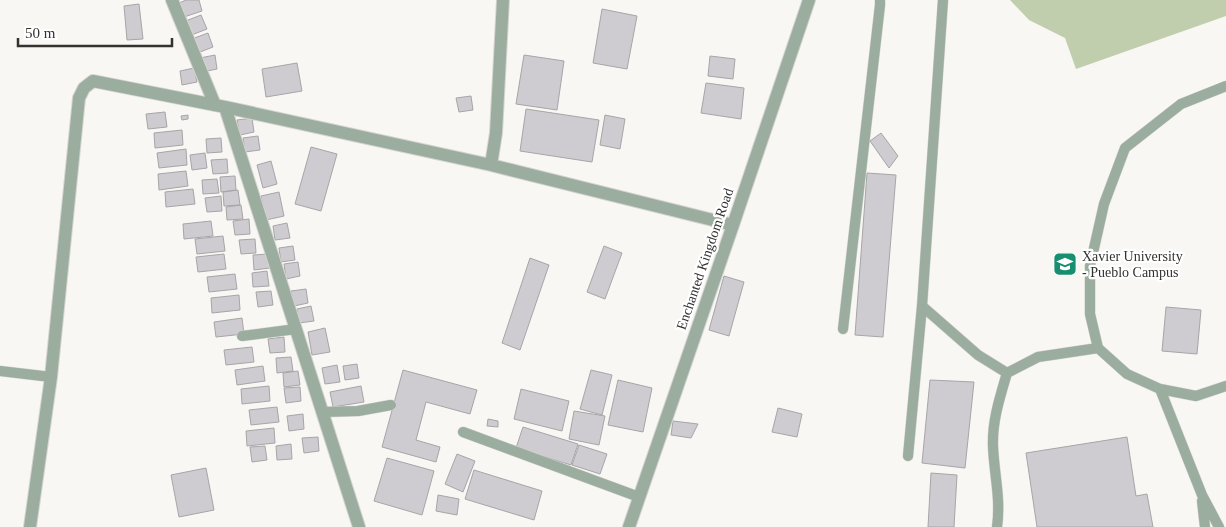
<svg xmlns="http://www.w3.org/2000/svg" width="1226" height="527" viewBox="0 0 1226 527" font-family="'Times New Roman',serif">
  <style>
    .green { fill: #c0cead }
    .building { fill: #ceccd0; stroke: #a7a5a8 }
    .lines { fill: none; stroke-linecap: round; stroke-linejoin: round }
    .lane-casing { stroke: #d5d4d0; stroke-width: 11 }
    .street-casing { stroke: #d5d4d0; stroke-width: 14 }
    .lane { stroke: #9bad9e; stroke-width: 10 }
    .street { stroke: #9bad9e; stroke-width: 12 }
    .labels { text-anchor: middle; dominant-baseline: central; stroke-width: 4.5; stroke-linejoin: round; paint-order: stroke }
    .poi-label { font-size: 14px; fill: #333231; stroke: #fff; text-anchor: start }
    .street-label { font-size: 14px; fill: #333231; stroke: #fff }
  </style>
  <rect width="100%" height="100%" fill="#f8f7f3"/>
  <path class="green" d="M 1010,0 L 1226,0 L 1226,16 L 1076,69 L 1065,38 L 1029,20 Z"/>
  <path class="building" d="M 186,0 L 199,0 L 202,11 L 184,17 L 179,3 Z
    M 139,4 L 143,39 L 127,40 L 124,6 Z
    M 602,9 L 637,16 L 627,69 L 593,63 Z
    M 201,15 L 207,29 L 189,36 L 183,22 Z
    M 208,33 L 213,47 L 195,54 L 189,40 Z
    M 215,55 L 217,69 L 202,72 L 200,58 Z
    M 524,55 L 564,61 L 557,110 L 516,104 Z
    M 710,56 L 735,59 L 733,79 L 708,76 Z
    M 297,63 L 302,91 L 266,97 L 262,69 Z
    M 194,68 L 197,82 L 182,85 L 180,71 Z
    M 706,83 L 744,88 L 741,119 L 701,113 Z
    M 471,96 L 473,110 L 459,112 L 456,98 Z
    M 526,109 L 599,120 L 592,162 L 520,151 Z
    M 165,112 L 167,127 L 148,129 L 146,114 Z
    M 188,115 L 188,119 L 182,120 L 181,116 Z
    M 605,115 L 625,119 L 620,149 L 600,145 Z
    M 252,118 L 254,132 L 240,135 L 237,120 Z
    M 182,130 L 183,145 L 155,148 L 154,133 Z
    M 881,133 L 898,156 L 889,168 L 870,141 Z
    M 258,136 L 260,150 L 245,152 L 243,138 Z
    M 221,138 L 222,152 L 207,153 L 206,139 Z
    M 311,147 L 337,154 L 321,211 L 295,204 Z
    M 186,149 L 187,165 L 159,168 L 157,153 Z
    M 205,153 L 207,168 L 192,170 L 190,155 Z
    M 227,159 L 228,173 L 213,174 L 211,160 Z
    M 271,161 L 277,184 L 263,188 L 257,165 Z
    M 186,171 L 188,186 L 159,190 L 158,174 Z
    M 867,173 L 896,175 L 883,337 L 855,335 Z
    M 235,176 L 236,190 L 221,192 L 220,177 Z
    M 217,179 L 219,193 L 203,194 L 202,180 Z
    M 193,189 L 195,204 L 166,207 L 165,192 Z
    M 238,190 L 240,205 L 224,206 L 223,192 Z
    M 279,192 L 284,216 L 266,220 L 261,196 Z
    M 221,196 L 222,211 L 207,212 L 205,198 Z
    M 241,205 L 243,219 L 227,220 L 226,207 Z
    M 249,219 L 250,234 L 235,235 L 233,221 Z
    M 211,221 L 213,236 L 184,239 L 183,224 Z
    M 287,223 L 290,238 L 275,240 L 273,226 Z
    M 223,236 L 225,251 L 197,254 L 195,239 Z
    M 255,239 L 256,253 L 241,254 L 239,240 Z
    M 293,246 L 295,260 L 281,262 L 279,248 Z
    M 604,246 L 622,253 L 605,299 L 587,292 Z
    M 224,254 L 226,269 L 198,272 L 196,257 Z
    M 268,254 L 270,268 L 254,270 L 253,255 Z
    M 530,258 L 549,265 L 520,350 L 502,343 Z
    M 298,262 L 300,276 L 286,279 L 284,264 Z
    M 267,271 L 269,286 L 253,287 L 252,273 Z
    M 235,274 L 237,289 L 209,292 L 207,277 Z
    M 724,276 L 744,282 L 729,336 L 709,330 Z
    M 306,289 L 308,303 L 294,306 L 291,291 Z
    M 271,291 L 273,305 L 258,307 L 256,292 Z
    M 239,295 L 240,310 L 212,313 L 211,298 Z
    M 311,306 L 314,321 L 299,323 L 297,309 Z
    M 1166,307 L 1201,310 L 1197,354 L 1162,351 Z
    M 242,318 L 244,334 L 216,337 L 214,322 Z
    M 325,328 L 330,352 L 312,355 L 308,332 Z
    M 284,337 L 285,352 L 270,353 L 268,339 Z
    M 252,347 L 254,362 L 226,365 L 224,350 Z
    M 291,357 L 293,371 L 277,373 L 276,358 Z
    M 357,364 L 359,378 L 345,380 L 343,366 Z
    M 337,365 L 340,382 L 325,384 L 322,368 Z
    M 263,366 L 265,381 L 237,385 L 235,370 Z
    M 403,370 L 477,390 L 470,414 L 426,402 L 416,440 L 440,447 L 436,462 L 382,447 Z
    M 591,370 L 612,375 L 602,415 L 580,409 Z
    M 298,371 L 300,385 L 284,387 L 283,373 Z
    M 618,380 L 652,388 L 643,432 L 608,425 Z
    M 930,380 L 974,382 L 965,468 L 922,463 Z
    M 269,386 L 270,401 L 242,404 L 241,389 Z
    M 361,386 L 364,402 L 333,407 L 330,392 Z
    M 300,387 L 301,401 L 286,403 L 284,388 Z
    M 521,389 L 569,401 L 562,431 L 514,419 Z
    M 277,407 L 279,422 L 251,425 L 249,410 Z
    M 778,408 L 802,414 L 797,437 L 772,432 Z
    M 574,411 L 605,416 L 599,445 L 569,439 Z
    M 303,414 L 304,429 L 289,431 L 287,416 Z
    M 488,419 L 498,421 L 498,427 L 487,426 Z
    M 673,421 L 698,424 L 691,438 L 671,435 Z
    M 523,427 L 578,444 L 571,465 L 516,448 Z
    M 274,428 L 275,443 L 247,446 L 246,431 Z
    M 318,437 L 319,451 L 304,453 L 302,438 Z
    M 1127,437 L 1136,496 L 1147,494 L 1153,527 L 1037,527 L 1026,453 Z
    M 291,444 L 292,459 L 277,460 L 276,446 Z
    M 579,445 L 607,454 L 600,474 L 572,465 Z
    M 265,446 L 267,460 L 252,462 L 250,447 Z
    M 457,454 L 475,461 L 463,492 L 445,484 Z
    M 387,458 L 434,471 L 422,515 L 374,501 Z
    M 206,468 L 214,510 L 179,517 L 171,475 Z
    M 474,470 L 542,491 L 534,520 L 465,499 Z
    M 931,473 L 957,475 L 954,527 L 928,527 Z
    M 438,495 L 459,499 L 457,515 L 436,511 Z"/>
  <g class="lines">
    <g class="lane-casing">
      <path id="lane" d="M 943,0 L 922,306 L 978,355 L 1007,373
        M 1226,86 L 1181,104 L 1125,148 L 1104,204 L 1090,266 L 1090,314 L 1098,348 L 1127,374 L 1160,389 L 1196,396 L 1226,386
        M 843,329 L 880,5 L 880,0
        M 242,336 L 296,329
        M 0,371 L 51,377
        M 1160,389 L 1202,495 L 1219,527
        M 322,412 L 358,411 L 391,405
        M 463,432 L 639,497
        M 908,456 L 922,306
        M 1202,501 L 1205,527
        M 997,527 C 1001,498 994,474 993,446 C 992,421 1000,397 1007,373 L 1038,357 L 1098,348"/>
    </g>
    <g class="street-casing">
      <path id="street" d="M 172,0 L 215,105
        M 225,107 L 359,527
        M 491,165 L 496,133 L 503,0
        M 30,527 L 51,377 L 79,98 L 84,88 L 93,81 L 225,107 L 491,165 L 733,225
        M 629,527 L 733,225 L 809,0"/>
    </g>
    <use href="#lane" class="lane"/>
    <use href="#street" class="street"/>
  </g>
  <defs>
    <g id="school-square" transform="scale(1.25)"><rect x="-9" y="-9" width="18" height="18" rx="4" fill="#178e70" stroke="#fff"/><path d="M0-5L7-2L0 1L-7-2ZM-4 1L0 2.5L4 1V4Q0 6-4 4Z" fill="#fff"/></g>
  </defs>
  <g fill-rule="evenodd">
    <use href="#school-square" x="1065" y="264"/>
  </g>
  <g class="labels">
    <g class="poi-label">
      <text x="1082" y="256">Xavier University<tspan x="1082" dy="16">- Pueblo Campus</tspan></text>
    </g>
    <g class="street-label">
      <text transform="translate(705 259) rotate(-71)">Enchanted Kingdom Road</text>
    </g>
  </g>
  <path d="M18 38v8h154v-8" fill="none" stroke="#333231" stroke-width="2.5"/>
  <text x="25" y="38" font-size="15" fill="#333231" stroke="#ffffff" stroke-width="4" paint-order="stroke">50 m</text>
</svg>
